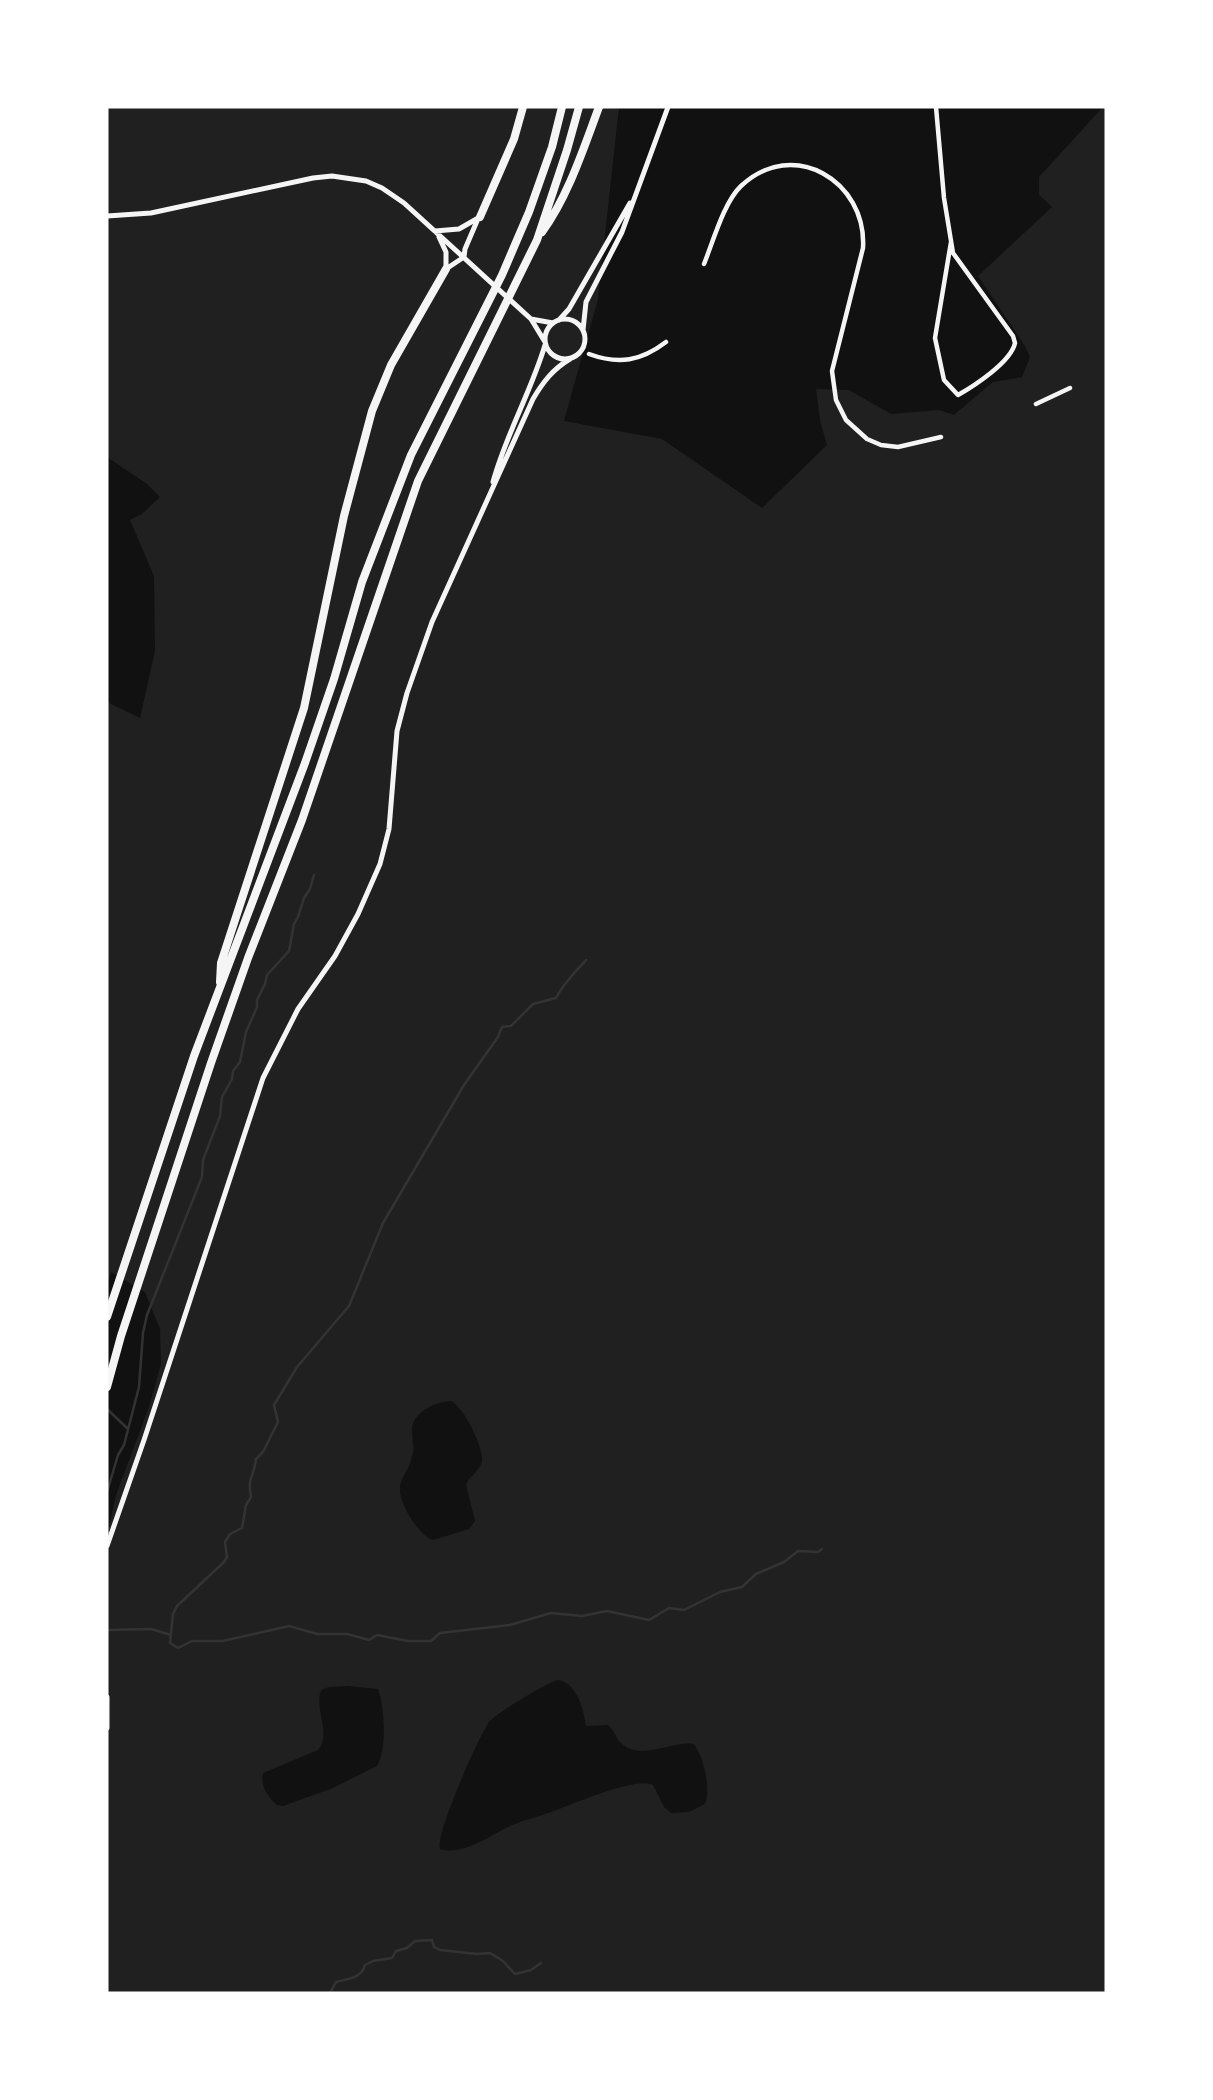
<svg xmlns="http://www.w3.org/2000/svg" width="1213" height="2100" viewBox="0 0 1213 2100" font-family="'Open Sans',sans-serif">
  <style>
    .green { fill: #202020; fill-rule: evenodd }
    .lines { fill: none; stroke-linecap: round; stroke-linejoin: round }
    .stream { stroke: #333; stroke-width: 2.5 }
    .minor { stroke: #f5f5f5; stroke-width: 4.5 }
    .tertiary { stroke: #f5f5f5; stroke-width: 5 }
    .motorway { stroke: #f5f5f5; stroke-width: 8 }
  </style>
  <rect width="100%" height="100%" fill="#111"/>
  <path class="green" d="M 107,107 L 619,107 L 598,299 L 564,421 L 662,439 L 762,508 L 827,445 L 820,420 L 816,389 L 849,390 L 891,414 L 939,410 L 954,415 L 993,382 L 1022,377 L 1030,357 L 1025,346 L 978,276 L 1052,207 L 1039,195 L 1039,177 L 1103,107 L 1106,107 L 1106,1993 L 107,1993 L 107,1536 L 116,1495 L 149,1407 L 161,1364 L 160,1329 L 145,1292 L 111,1272 L 107,1285 L 107,702 L 140,718 L 155,651 L 154,576 L 130,520 L 142,514 L 160,497 L 147,484 L 107,457 ZM 451,1401 C 463,1406 484,1448 482,1461 C 480,1471 469,1476 466,1485 L 475,1521 L 469,1529 L 433,1540 C 419,1536 398,1502 400,1487 C 401,1477 410,1468 412,1457 C 415,1449 412,1439 412,1430 C 412,1412 435,1402 451,1401 ZM 558,1680 C 577,1683 584,1710 586,1726 L 608,1725 C 614,1730 616,1738 621,1743 C 641,1762 672,1740 694,1744 C 704,1758 711,1788 705,1804 L 689,1812 L 671,1813 L 664,1807 L 653,1785 C 635,1776 572,1805 551,1812 C 538,1817 523,1820 510,1826 C 491,1835 463,1856 440,1849 C 435,1835 478,1738 489,1722 C 495,1714 548,1682 558,1680 ZM 348,1686 L 378,1689 C 385,1708 387,1749 377,1766 L 333,1788 L 283,1806 L 277,1805 C 268,1798 260,1785 263,1773 L 318,1750 C 332,1733 314,1710 321,1690 L 329,1687 Z"/>
  <g class="lines">
    <path class="stream" d="M 586,960 C 575,972 563,984 556,998 L 533,1004 L 511,1026 L 502,1027 L 498,1037 L 464,1085 L 383,1223 L 349,1306 L 297,1367 L 274,1405 L 278,1422 L 263,1452 L 256,1459 C 254,1478 247,1476 251,1497 L 246,1505 L 242,1528 L 230,1534 L 225,1542 L 227,1557 L 224,1562 L 177,1606 L 173,1614 L 170,1643 L 178,1648 L 192,1641 L 223,1641 L 289,1626 L 317,1634 L 347,1634 L 369,1640 L 377,1635 L 408,1641 L 431,1641 L 440,1633 L 510,1625 L 551,1613 L 582,1616 L 607,1611 L 649,1620 L 669,1608 L 684,1610 L 720,1592 L 742,1587 L 756,1574 L 784,1562 L 798,1551 L 818,1552 L 822,1549
      M 107,1409 L 127,1428
      M 107,1492 L 118,1455 L 124,1445 L 139,1387 L 143,1333 L 147,1315 L 202,1177 L 203,1160 L 220,1116 L 222,1097 L 232,1079 L 233,1071 L 240,1062 L 246,1032 L 257,1007 L 257,1000 L 265,984 L 267,975 L 289,951 L 294,924 L 298,917 L 304,898 L 310,889 L 314,875
      M 107,1630 L 151,1629 L 171,1635
      M 330,1993 L 336,1982 C 347,1979 362,1978 365,1965 L 373,1961 L 392,1958 L 396,1951 L 407,1948 L 415,1941 L 432,1940 L 434,1947 L 440,1950 L 477,1954 L 490,1953 L 503,1961 L 515,1974 L 531,1970 L 541,1963"/>
    <path class="minor" d="M 936,107 L 944,198 L 953,253 L 1013,336 L 1015,343 C 1011,362 974,386 958,395 L 944,380 L 935,338 L 951,242
      M 704,264 C 713,242 724,202 741,186 C 793,137 867,181 863,248 L 832,371 L 836,400 L 846,420 L 867,439 L 881,445 L 898,447 L 941,437
      M 589,354 C 619,365 641,361 666,342
      M 1036,404 L 1070,388"/>
    <path class="tertiary" d="M 107,216 L 151,213 L 313,178 L 332,176 L 366,181 L 382,188 L 404,203 L 531,319 L 545,342
      M 435,231 L 459,229 L 480,217
      M 439,237 L 446,252 L 446,269
      M 464,257 L 465,249 L 477,221
      M 446,269 L 464,257
      M545 339a20 20 0 1 1 40 0a20 20 0 1 1-40 0Z
      M 531,319 L 553,323
      M 559,320 L 569,309 L 630,203
      M 583,330 L 586,302 L 622,232 L 668,107
      M 493,482 C 506,434 531,392 545,345
      M 107,1546 L 144,1440 L 263,1078 L 298,1009 L 335,956 L 358,914 L 380,864 L 389,829 L 397,731 L 407,693 L 432,622 L 533,399 C 543,382 553,369 570,359
      M 107,1697 L 107,1728"/>
    <path class="motorway" d="M 480,217 L 514,139 L 523,107
      M 542,232 C 568,197 584,147 599,107
      M 220,982 L 221,963 L 304,708 L 344,516 L 372,411 L 391,365 L 446,269
      M 107,1317 L 194,1056 L 305,763 L 334,679 L 362,582 L 411,455 L 502,275 L 529,212 L 552,147 L 562,107
      M 107,1387 L 121,1336 L 211,1063 L 248,958 L 302,820 L 418,481 L 537,240 L 567,150 L 579,107"/>
  </g>
  <rect width="1213" height="2100" fill="none" stroke="#ffffff" stroke-width="217"/>
</svg>
